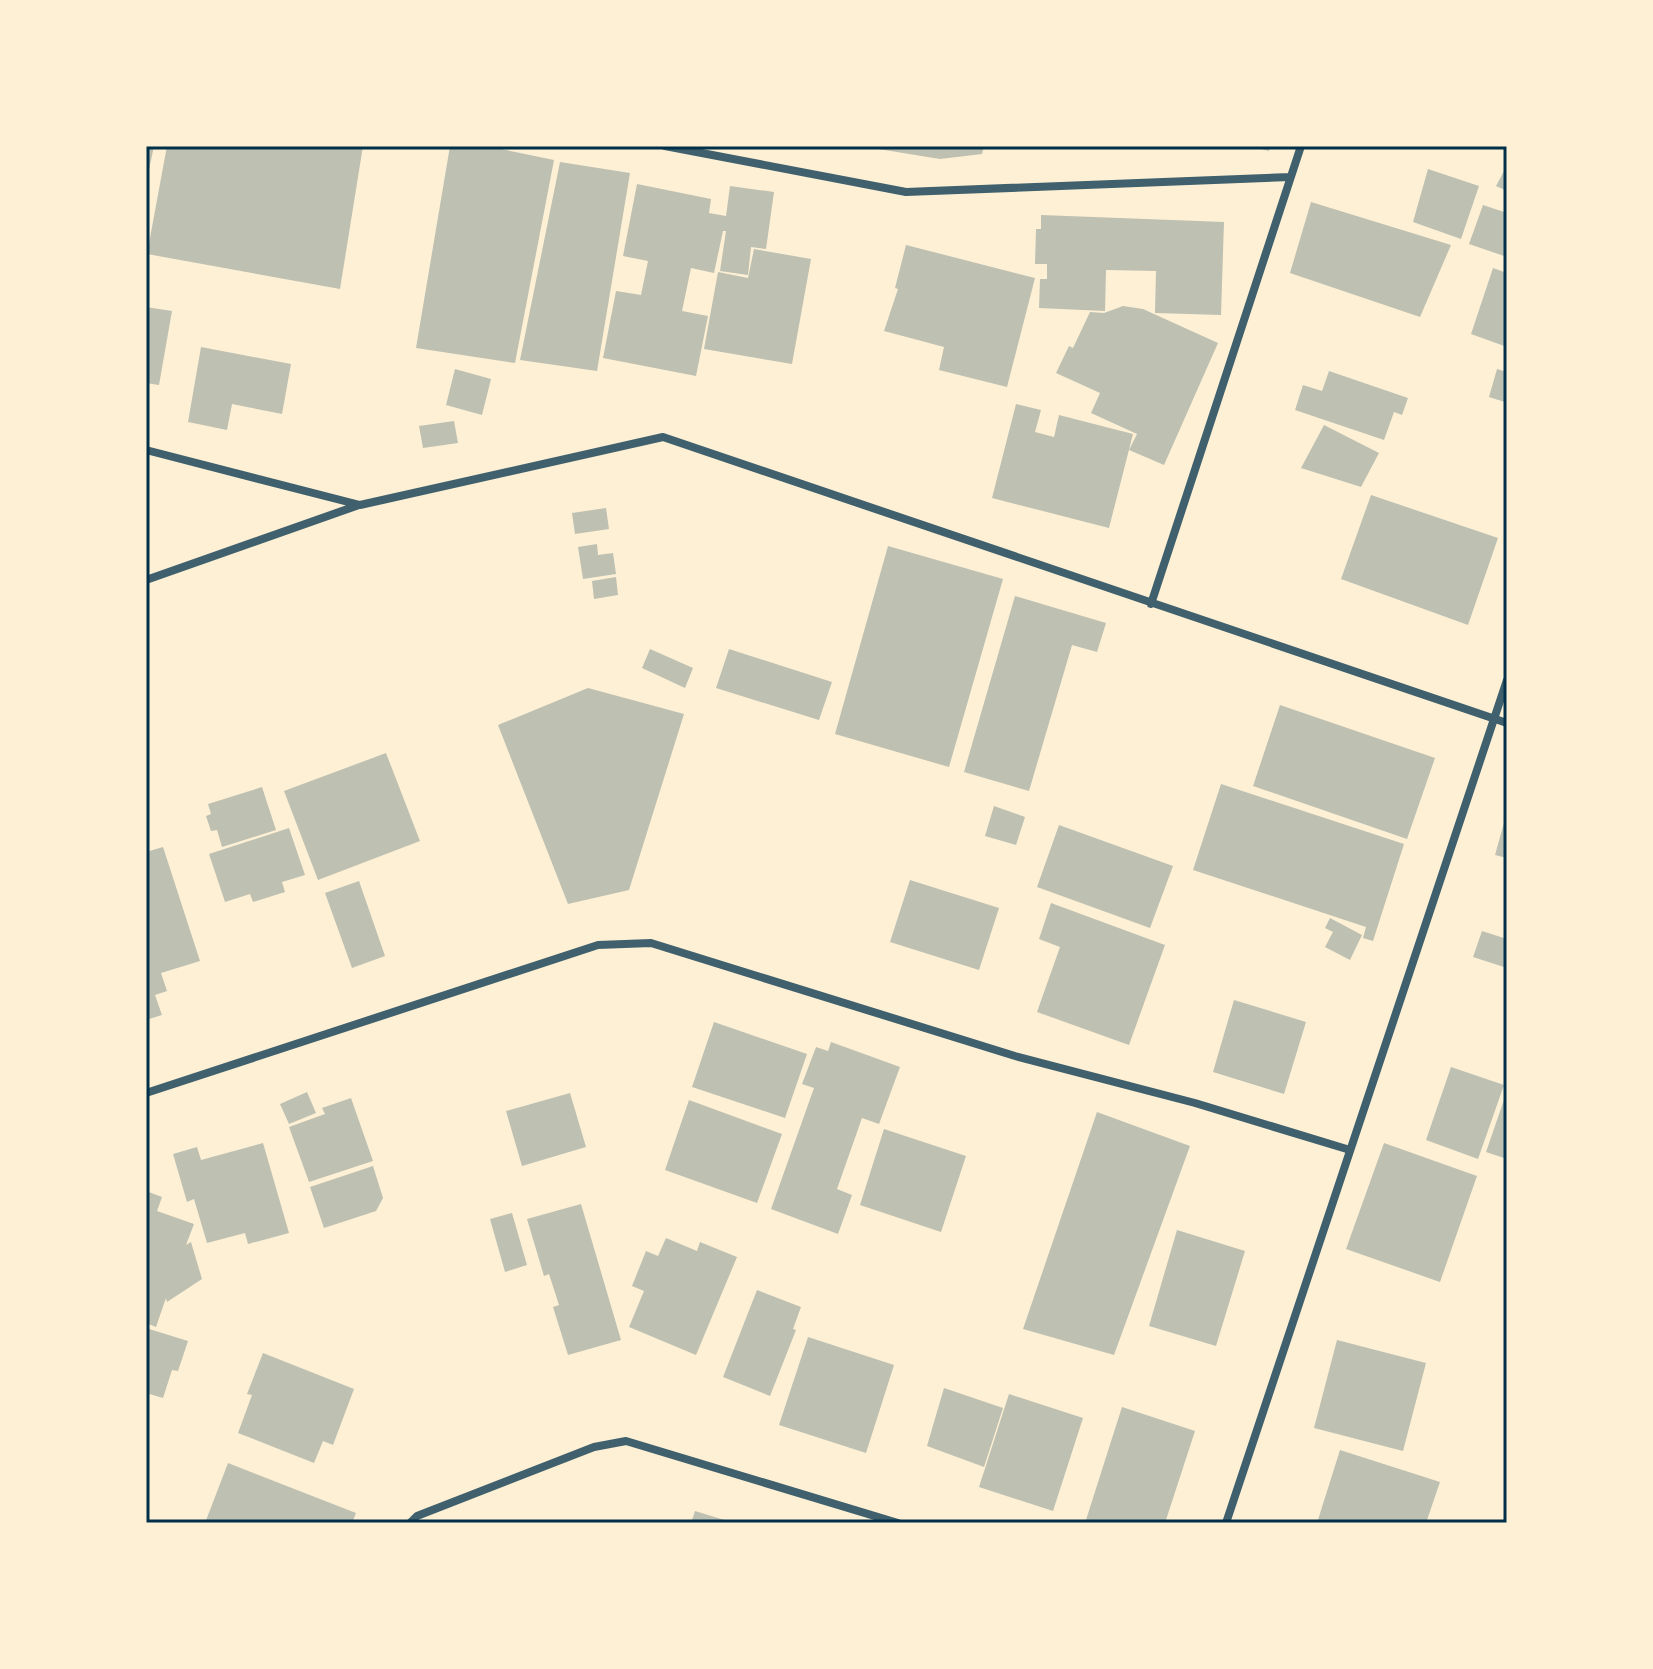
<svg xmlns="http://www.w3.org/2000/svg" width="1653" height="1669" viewBox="0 0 1653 1669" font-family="Barlow,sans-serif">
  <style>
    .building { fill: #bec0b2 }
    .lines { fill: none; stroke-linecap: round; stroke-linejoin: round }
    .minor { stroke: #3f606c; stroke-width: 8 }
    .neatline { fill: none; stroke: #003049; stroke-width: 3 }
  </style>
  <rect width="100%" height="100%" fill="#fdf0d5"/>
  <path class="building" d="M 146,146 L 154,146 L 147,179 L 146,179 Z
    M 167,146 L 363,146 L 340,289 L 147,254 Z
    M 450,146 L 487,146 L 554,160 L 515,363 L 416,348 Z
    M 860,146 L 984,146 L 982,154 L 940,159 Z
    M 1250,146 L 1270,146 L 1269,151 Z
    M 560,162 L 630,173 L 597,371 L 520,360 Z
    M 1428,169 L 1479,186 L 1461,239 L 1413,222 Z
    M 1504,171 L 1507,172 L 1507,191 L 1496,186 Z
    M 637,184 L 711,199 L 709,213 L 726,216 L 730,186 L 774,192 L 766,249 L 751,247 L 748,275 L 720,271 L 726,231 L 723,231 L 714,273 L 691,268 L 682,311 L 708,316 L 696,376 L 603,358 L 616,291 L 641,295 L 648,261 L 623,256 Z
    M 1311,202 L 1451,245 L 1420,317 L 1290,273 Z
    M 1483,205 L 1507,213 L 1507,257 L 1469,244 Z
    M 1041,215 L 1224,222 L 1221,315 L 1155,313 L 1156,271 L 1106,270 L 1105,311 L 1039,308 L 1040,279 L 1047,279 L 1047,264 L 1035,264 L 1036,229 L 1041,229 Z
    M 906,245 L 1035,278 L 1007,387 L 939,370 L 944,347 L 884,331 L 898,289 L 895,288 Z
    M 754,249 L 811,259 L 792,364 L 704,349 L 718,272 L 748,278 Z
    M 1493,268 L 1507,273 L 1507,347 L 1471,334 Z
    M 1123,306 L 1143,309 L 1218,343 L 1164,465 L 1129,450 L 1137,434 L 1091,413 L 1100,393 L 1056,373 L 1069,346 L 1073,348 L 1090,312 L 1104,313 Z
    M 146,307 L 172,311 L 159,385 L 146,383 Z
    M 201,347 L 291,364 L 282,414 L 232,404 L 227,430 L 188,422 Z
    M 455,369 L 491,379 L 482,415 L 446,405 Z
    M 1497,369 L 1507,372 L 1505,402 L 1489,397 Z
    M 1329,371 L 1408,398 L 1402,415 L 1394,412 L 1384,440 L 1295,410 L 1303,385 L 1322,391 Z
    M 1016,404 L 1041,410 L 1035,432 L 1054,437 L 1059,415 L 1133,434 L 1109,528 L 992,498 Z
    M 454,421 L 458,443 L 423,448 L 419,426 Z
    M 1324,425 L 1379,453 L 1361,487 L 1301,468 Z
    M 1371,495 L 1498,538 L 1468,625 L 1341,579 Z
    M 606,508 L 609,529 L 575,534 L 572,513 Z
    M 597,544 L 598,555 L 613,553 L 616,574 L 583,579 L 578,547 Z
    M 888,546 L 1003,579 L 949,767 L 835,734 Z
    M 616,577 L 618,595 L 594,599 L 592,581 Z
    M 1015,596 L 1106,623 L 1097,652 L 1072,645 L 1029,791 L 964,772 Z
    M 650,649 L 693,668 L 685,688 L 642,668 Z
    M 729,649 L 832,682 L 819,720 L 716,688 Z
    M 588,688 L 684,714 L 629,890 L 568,904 L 498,725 Z
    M 1280,705 L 1435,758 L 1407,839 L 1253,786 Z
    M 386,753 L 420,841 L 318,880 L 284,791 Z
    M 1221,784 L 1404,844 L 1373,941 L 1363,938 L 1366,927 L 1193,870 Z
    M 262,787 L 276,830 L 222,847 L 217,830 L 211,831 L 206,816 L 211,814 L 208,804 Z
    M 994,806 L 1025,817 L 1016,845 L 985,836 Z
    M 1507,812 L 1507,858 L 1495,855 Z
    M 1059,825 L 1173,866 L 1150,928 L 1037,887 Z
    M 289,828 L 305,875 L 282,882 L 285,892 L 253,902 L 250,894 L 225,902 L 209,854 Z
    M 163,847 L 200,961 L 161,973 L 167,991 L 155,995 L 162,1015 L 146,1020 L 146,852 Z
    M 910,880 L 999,908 L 979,970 L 890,942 Z
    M 359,881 L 385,956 L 352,968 L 325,893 Z
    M 1051,903 L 1165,945 L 1129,1045 L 1037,1012 L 1060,947 L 1039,939 Z
    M 1330,918 L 1362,935 L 1350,960 L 1325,947 L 1333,932 L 1325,928 Z
    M 1482,931 L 1507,939 L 1507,968 L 1473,957 Z
    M 1234,1000 L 1306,1022 L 1284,1094 L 1213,1072 Z
    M 714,1022 L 807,1054 L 785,1118 L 692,1087 Z
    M 831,1042 L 900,1067 L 879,1124 L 862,1118 L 837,1189 L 852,1195 L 838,1234 L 771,1209 L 814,1088 L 802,1084 L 816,1047 L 828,1051 Z
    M 1451,1067 L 1504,1085 L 1478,1159 L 1426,1140 Z
    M 1507,1091 L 1507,1159 L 1486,1152 Z
    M 307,1092 L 316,1113 L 289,1124 L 280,1104 Z
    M 570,1093 L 586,1147 L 522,1166 L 506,1111 Z
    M 351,1098 L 373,1161 L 309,1182 L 289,1127 L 325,1114 L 322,1108 Z
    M 689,1100 L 782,1134 L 757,1203 L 665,1170 Z
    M 1097,1112 L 1190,1146 L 1114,1355 L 1023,1329 Z
    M 884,1129 L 966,1156 L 941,1232 L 860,1205 Z
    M 263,1143 L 289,1233 L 248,1244 L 245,1233 L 207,1243 L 194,1199 L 187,1202 L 173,1154 L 197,1147 L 201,1160 Z
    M 1384,1143 L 1477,1176 L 1440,1282 L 1346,1249 Z
    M 373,1166 L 383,1198 L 376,1211 L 324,1228 L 310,1187 Z
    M 146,1191 L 162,1197 L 157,1211 L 194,1224 L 186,1245 L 191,1242 L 202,1279 L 167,1302 L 166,1298 L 156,1327 L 146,1323 Z
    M 581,1204 L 621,1340 L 568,1355 L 553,1307 L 559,1305 L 549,1274 L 544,1276 L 527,1219 Z
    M 512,1213 L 527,1265 L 505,1272 L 490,1219 Z
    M 1177,1230 L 1245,1251 L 1216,1346 L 1149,1326 Z
    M 666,1238 L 697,1251 L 700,1242 L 737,1257 L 696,1355 L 629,1327 L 644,1291 L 632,1286 L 646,1251 L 658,1256 Z
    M 757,1290 L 801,1307 L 793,1329 L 796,1330 L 770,1396 L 723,1377 Z
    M 146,1328 L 188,1341 L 178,1371 L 172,1370 L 163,1398 L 146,1393 Z
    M 808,1337 L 894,1365 L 866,1453 L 779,1425 Z
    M 1337,1340 L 1426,1363 L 1403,1451 L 1314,1428 Z
    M 263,1353 L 354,1389 L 333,1445 L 323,1441 L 314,1463 L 238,1433 L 252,1395 L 247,1394 Z
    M 944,1388 L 1003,1408 L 984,1467 L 927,1446 Z
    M 1009,1394 L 1083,1418 L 1053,1511 L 979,1487 Z
    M 1122,1407 L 1195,1431 L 1165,1523 L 1085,1523 Z
    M 1340,1450 L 1440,1482 L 1426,1523 L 1317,1523 Z
    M 228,1463 L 356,1513 L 352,1523 L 205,1523 Z
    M 695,1511 L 731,1522 L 731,1523 L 691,1523 Z"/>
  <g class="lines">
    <path class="minor" d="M 665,146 L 906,192 L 1290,177
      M 146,450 L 360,505 L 663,437 L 1507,723
      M 146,580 L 359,505
      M 1151,604 L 1301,146
      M 146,1093 L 598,945 L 651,943 L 1015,1056 L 1195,1103 L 1350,1150
      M 410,1523 L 417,1516 L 594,1447 L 626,1441 L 898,1523
      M 1226,1523 L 1507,680"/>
  </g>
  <rect width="1653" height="1669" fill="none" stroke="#fdf0d5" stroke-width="296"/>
  <rect x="148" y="148" width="1357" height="1373" class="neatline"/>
</svg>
